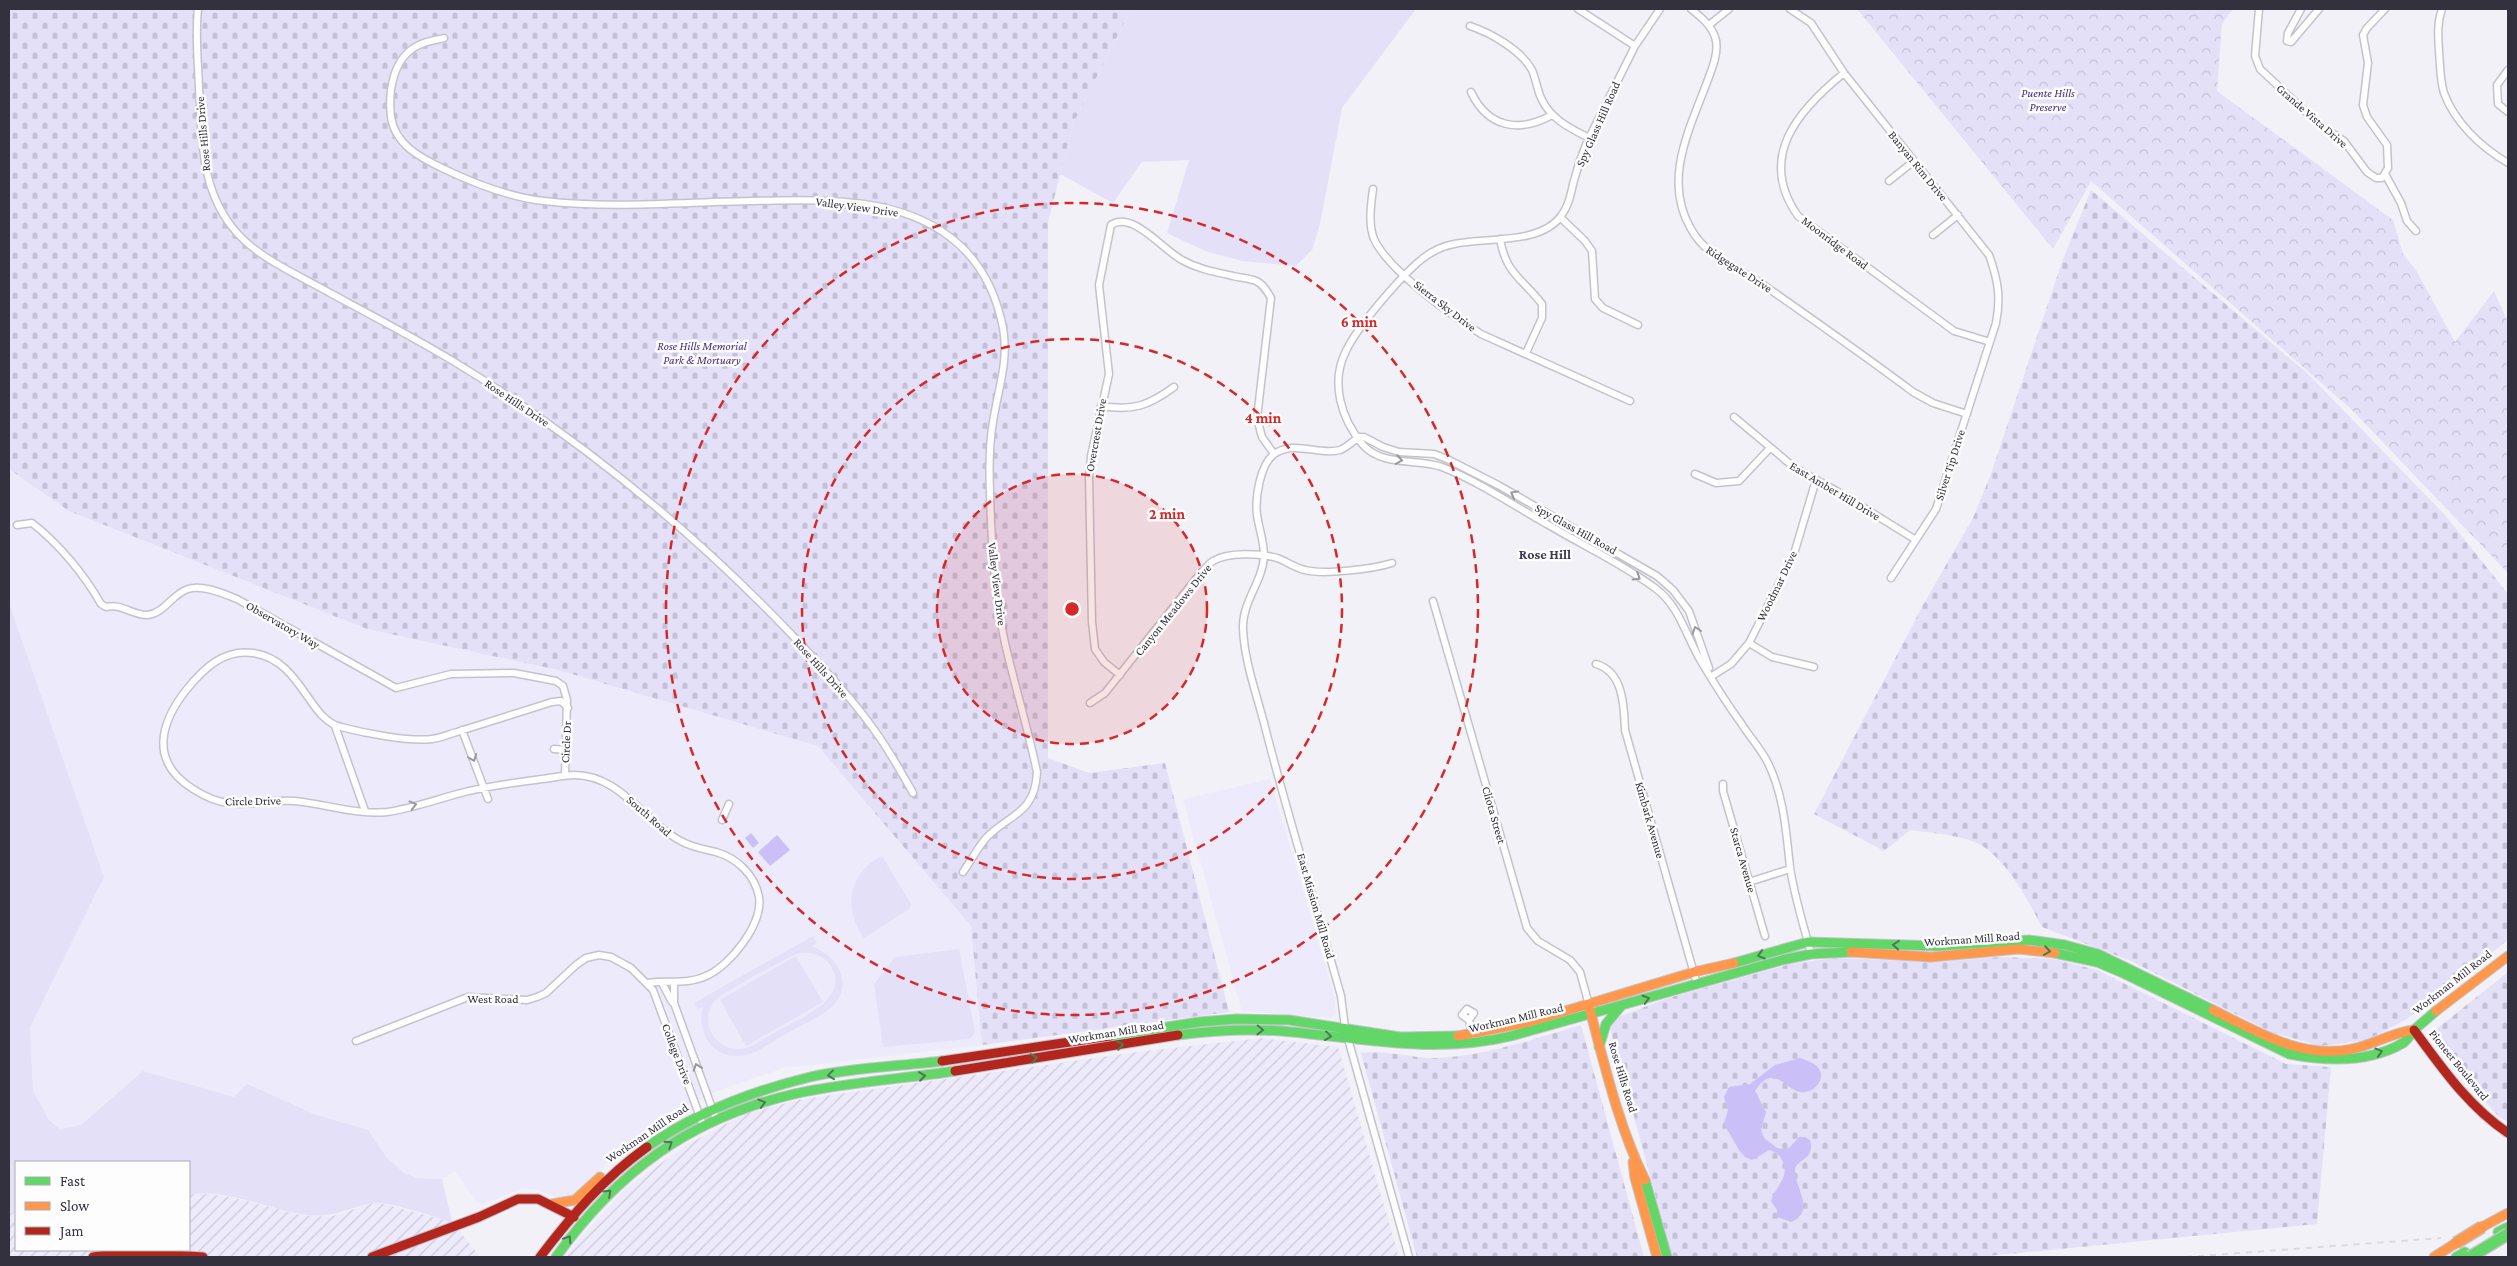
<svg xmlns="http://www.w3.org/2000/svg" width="2517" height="1266" viewBox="0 0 2517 1266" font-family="'Crimson Pro',serif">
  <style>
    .built { fill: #edeafb }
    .industrial { fill: url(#industrial-furrows) }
    .grass { fill: #e4e0f8; fill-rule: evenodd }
    .cemetery { fill: url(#cemetery-stones) }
    .park { fill: url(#park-crowns) }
    .water { fill: #cabff7 }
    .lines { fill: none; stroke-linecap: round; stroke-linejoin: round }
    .street-casing { stroke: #c4c3cc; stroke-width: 9 }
    .fast-casing { stroke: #c4c3cc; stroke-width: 11 }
    .slow-casing { stroke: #c4c3cc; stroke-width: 11 }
    .jam-casing { stroke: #c4c3cc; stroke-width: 11 }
    .street { stroke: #fdfdfe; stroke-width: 6 }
    .fast { stroke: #63d668; stroke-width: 9 }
    .slow { stroke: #ff974d; stroke-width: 9 }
    .jam { stroke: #b3261e; stroke-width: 9 }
    .rail { stroke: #dbdbdd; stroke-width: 2; stroke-dasharray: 6 6; stroke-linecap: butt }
    .fast-bridge-casing { stroke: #c4c3cc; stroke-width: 14; stroke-linecap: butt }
    .slow-bridge-casing { stroke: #c4c3cc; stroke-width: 14; stroke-linecap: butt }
    .fast-bridge { stroke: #63d668; stroke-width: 11 }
    .slow-bridge { stroke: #ff974d; stroke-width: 11 }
    .oneway { stroke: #98979e }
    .oneway2 { stroke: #497b50 }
    .ring { fill: none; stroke: #d62828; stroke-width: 2.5; stroke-dasharray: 9 6 }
    .labels { text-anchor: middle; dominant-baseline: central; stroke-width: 5; stroke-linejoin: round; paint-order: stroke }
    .park-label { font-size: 12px; font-style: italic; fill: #452a81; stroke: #fdfdfd }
    .street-label { font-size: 12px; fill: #33313d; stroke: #fdfdfd }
    .neighbourhood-label { font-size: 14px; font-weight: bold; fill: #3e3953; stroke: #fdfdfd }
    .centre { fill: #d62828; stroke: #fdfdfd; stroke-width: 2.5 }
    .ring-label { font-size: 15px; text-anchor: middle; font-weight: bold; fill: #d62828; stroke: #fdfdfd; stroke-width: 5; stroke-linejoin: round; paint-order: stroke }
  </style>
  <defs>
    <pattern id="industrial-furrows" width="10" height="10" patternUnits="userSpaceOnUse" patternTransform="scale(1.25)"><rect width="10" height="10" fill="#edeafb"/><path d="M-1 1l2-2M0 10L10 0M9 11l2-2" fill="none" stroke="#ccc9d8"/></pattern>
    <pattern id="cemetery-stones" width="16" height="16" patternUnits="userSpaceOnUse" patternTransform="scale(1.25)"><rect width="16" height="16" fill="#e4e0f8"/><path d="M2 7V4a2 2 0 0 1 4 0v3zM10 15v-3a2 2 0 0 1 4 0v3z" fill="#c4c1d6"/></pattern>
    <pattern id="park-crowns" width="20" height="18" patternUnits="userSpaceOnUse" patternTransform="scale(1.25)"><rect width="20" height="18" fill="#e4e0f8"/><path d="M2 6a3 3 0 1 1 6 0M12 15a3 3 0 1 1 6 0" fill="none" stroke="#c4c1d6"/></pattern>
  </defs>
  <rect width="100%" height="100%" fill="#f2f1f8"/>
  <path class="built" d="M 9,469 L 69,511 L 367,629 L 558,670 L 818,746 L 971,926 L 982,1045 L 784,1068 L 722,1089 L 681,1108 L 614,1155 L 576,1196 L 561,1199 L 538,1190 L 524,1188 L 483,1204 L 477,1202 L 455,1171 L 442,1179 L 417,1178 L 404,1173 L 387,1158 L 368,1130 L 314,1114 L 234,1098 L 143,1071 L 81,1125 L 60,1129 L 49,1120 L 33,1091 L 30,1027 L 104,877 L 9,603 Z
    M 1270,779 L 1334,995 L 1336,1014 L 1331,1018 L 1242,1011 L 1183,799 Z"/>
  <path class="industrial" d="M 1262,1038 L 1338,1047 L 1399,1257 L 566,1257 L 580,1238 L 625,1189 L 685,1146 L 744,1114 L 798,1100 L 832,1095 L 1145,1051 Z
    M 199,1193 L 230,1197 L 301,1215 L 330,1217 L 376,1202 L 452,1222 L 480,1257 L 9,1257 L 9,1211 L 16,1214 L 16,1250 L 189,1250 L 189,1195 Z"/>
  <path class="grass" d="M 1131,9 L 1416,9 L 1342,108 L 1320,224 L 1312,250 L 1296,266 L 1242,261 L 1205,251 L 1167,233 L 1189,160 L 1142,162 L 1113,203 L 1060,174 L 1073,124 Z
    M 9,603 L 104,877 L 30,1027 L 33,1091 L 49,1120 L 60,1129 L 81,1125 L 143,1071 L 234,1097 L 247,1084 L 314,1114 L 368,1130 L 387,1158 L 404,1173 L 417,1178 L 442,1179 L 452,1222 C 437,1218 386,1200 374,1203 C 344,1208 335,1220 300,1214 C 264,1208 226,1188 189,1195 L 189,1162 L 16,1162 L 16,1214 L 9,1211 Z
    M 882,856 L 911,904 L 909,909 L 864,938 C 843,907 848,874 882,856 Z
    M 813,936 L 817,943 L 812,946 C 841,957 856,990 827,1011 C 814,1020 798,1027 784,1035 C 770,1043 755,1055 739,1056 C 712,1058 696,1031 703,1007 L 698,1009 L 694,1003 ZM 800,953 C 812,952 823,955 830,965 C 853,999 797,1020 775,1032 C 765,1038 753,1047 741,1049 C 715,1051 699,1023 714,1002 C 722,992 786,958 800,953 Z
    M 959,949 L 975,1032 L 970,1039 L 883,1047 L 874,984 L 895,957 Z
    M 796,956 L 823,1002 L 746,1046 L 720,1000 Z"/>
  <path class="cemetery" d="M 9,9 L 1131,9 L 1073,124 L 1048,222 L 1048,758 L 1089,773 L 1165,763 L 1229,1012 L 982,1045 L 971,926 L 818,746 L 558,670 L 367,629 L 69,511 L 9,469 Z
    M 2091,190 L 2307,373 L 2445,515 L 2508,594 L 2508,940 L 2407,1019 L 2367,1040 L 2320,1046 L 2271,1032 L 2131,961 L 2042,927 C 2027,899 2012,869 1987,849 C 1969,835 1932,833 1910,830 L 1884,851 L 1814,814 L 1923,605 L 1973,518 L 1991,474 L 2062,262 Z
    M 1998,957 L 2054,959 L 2097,970 L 2286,1064 L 2331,1067 L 2317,1224 L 1977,1257 L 1672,1257 L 1608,1021 L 1668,998 L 1791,964 L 1833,958 L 1940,962 Z
    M 2508,972 L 2508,1122 L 2498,1116 L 2429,1035 Z
    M 1581,1025 L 1644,1257 L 1417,1257 L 1361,1053 C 1384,1050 1407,1057 1430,1058 C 1477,1059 1536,1038 1581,1025 Z"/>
  <path class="park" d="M 1857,9 L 2233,9 L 2222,24 L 2217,91 L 2393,220 L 2403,254 L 2416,270 L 2455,342 L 2494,291 L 2508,322 L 2508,573 L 2350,408 L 2091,181 L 2053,249 Z"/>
  <path class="water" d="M 751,833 L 759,843 L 753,848 L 745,838 Z
    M 777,835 L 790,850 L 770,866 L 758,852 Z
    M 1800,1058 C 1805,1060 1809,1061 1814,1064 C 1828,1073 1819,1090 1805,1092 C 1787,1096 1776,1059 1755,1091 L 1766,1112 L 1761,1130 L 1764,1138 L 1777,1148 L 1783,1149 L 1789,1148 L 1799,1137 L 1805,1137 L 1810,1140 C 1816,1162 1793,1158 1795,1173 C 1797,1190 1815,1212 1791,1222 L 1777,1217 L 1777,1210 L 1771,1201 C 1776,1185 1791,1177 1782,1160 C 1779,1154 1776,1152 1769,1150 L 1752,1160 L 1745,1157 L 1739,1150 L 1724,1124 L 1728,1110 L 1724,1097 L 1729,1087 L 1750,1084 L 1775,1065 Z"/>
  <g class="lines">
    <g class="street-casing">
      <path id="street" d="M 198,9 C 195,35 198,61 199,88 C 202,137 200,186 232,227 C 256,258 297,274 330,293 C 371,315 413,337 453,361 C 578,437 693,531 794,637 C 822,667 851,697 875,731 C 889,750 901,772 913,793
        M 1578,9 L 1635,46
        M 1660,9 L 1635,46 L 1589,138 C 1583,151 1579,163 1575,177 C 1571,190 1570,205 1561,216 C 1540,245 1485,237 1454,244 C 1443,246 1431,252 1422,259 C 1401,276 1357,327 1346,351 C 1330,382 1341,419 1363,445 C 1383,467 1417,458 1442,467 C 1480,482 1516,507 1552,527 C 1586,547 1623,564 1655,588 C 1680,606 1686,637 1702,663 C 1714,683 1727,704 1741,723 C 1749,736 1761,749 1768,763 C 1784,796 1786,831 1790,867 C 1794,896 1804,926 1811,954
        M 1691,9 C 1701,17 1711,25 1715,37 C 1719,48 1714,64 1710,74 C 1692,125 1661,178 1691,229 C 1707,258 1739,268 1765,286 C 1815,321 1865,356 1913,392 L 1933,403 L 1967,414
        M 1790,9 L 1811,23 L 1844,73 L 1989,255 C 1998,280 2001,297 1996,323 L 1936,509 L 1891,578
        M 2259,9 L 2255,56 L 2260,69 L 2321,126 L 2344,141 L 2367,172 L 2376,178 L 2382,178 L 2388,168 L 2387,145 L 2367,117 L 2363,105 L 2368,63 L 2363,35 L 2367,28 L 2385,9
        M 2301,9 L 2288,33 L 2287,41 L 2291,42 L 2319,9
        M 2442,9 C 2437,23 2438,36 2439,51 C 2440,63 2440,81 2444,93 C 2455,123 2481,147 2508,163
        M 1709,25 L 1729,9
        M 1470,26 C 1491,33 1521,50 1532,70 C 1536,79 1537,90 1542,100 C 1552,120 1570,128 1589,138
        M 444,38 C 436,40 427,41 419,45 C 393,57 388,91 391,117 C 395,144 419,157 442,168 C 475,184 508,197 544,201 C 612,209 685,202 753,201 C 818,200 895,195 950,237 C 979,259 996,292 1003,328 C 1009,361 998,389 993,422 C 989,445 989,468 990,491 C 991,541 994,594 1005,643 C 1015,686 1028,729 1037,772 C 1035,813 1012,813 988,836 C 978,846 972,860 963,872
        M 2508,70 L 2497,85 L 2498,104 L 2508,112
        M 1844,73 C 1797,111 1757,158 1798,216 L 1954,331 L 1990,342
        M 1471,92 C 1488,128 1519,133 1552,115
        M 2385,174 L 2401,203 L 2407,221 L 2416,231
        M 1889,181 L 1914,161
        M 1373,189 C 1371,204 1368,224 1374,239 C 1388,270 1451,315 1481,334 L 1630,401
        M 1561,218 L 1585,241 L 1592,251 L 1595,299 L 1603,308 L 1638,325
        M 1933,235 L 1958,215
        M 1500,239 C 1506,274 1522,278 1542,304 L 1542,318 L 1526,353
        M 1101,406 C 1133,411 1148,406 1174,387
        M 1734,417 L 1795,468 L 1840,493 L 1916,540
        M 1359,437 C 1353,441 1346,448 1340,450 C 1319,456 1293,439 1273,455 C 1260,466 1255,498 1257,515 C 1259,529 1264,541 1264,556 C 1263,581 1242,602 1243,628 C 1244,661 1257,695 1265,727 C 1288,817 1316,906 1341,996 L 1345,1028 L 1409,1257
        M 1359,437 L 1364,437 L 1383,447 L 1399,452 L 1434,454 L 1447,459 L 1498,485 L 1657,576 L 1673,590 L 1689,611 L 1709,668
        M 1695,474 L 1716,483 L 1739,481 L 1770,448
        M 17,525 L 32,523 C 59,544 84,574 101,604 L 106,607 C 121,603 132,615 147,615 C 164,614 172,594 188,589 C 202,584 224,594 237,599 L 396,688 L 451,674 L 514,673 L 556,681 L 563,686 L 567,700 L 565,776
        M 1433,601 L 1527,928 L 1538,941 L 1570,960 L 1580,972 L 1589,1005
        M 1749,643 L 1772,657 L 1814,667
        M 1596,664 C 1624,672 1624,707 1625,730 L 1697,984
        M 1120,675 L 1104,662 L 1095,649 L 1092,622 L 1089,478 L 1091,456 L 1109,374 L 1099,285 L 1111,225 C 1132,210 1163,250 1182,260 C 1198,269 1215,272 1233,276 C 1240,278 1249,278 1256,281 C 1263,284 1267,291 1271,298 L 1257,418 L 1262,437 L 1274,454
        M 1712,676 L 1731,664 L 1749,643 L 1794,554 L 1816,480
        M 1090,703 L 1105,693 L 1199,575 C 1204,570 1208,564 1213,561 C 1228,552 1260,553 1277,558 C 1286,561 1295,568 1305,570 C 1323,575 1373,569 1392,563
        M 568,708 L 561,701 L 552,702 C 520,712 489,722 457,732 C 449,734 441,738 432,739 C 409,742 364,733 341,727 C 308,720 302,660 253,653 C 224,649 204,668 187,689 C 159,724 150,762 193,789 C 204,796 216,802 229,803 C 251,806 273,799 295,801 C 325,804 357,815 387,812 C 410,809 435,800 457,794 C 485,786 513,783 542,779 C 552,778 564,775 574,775 C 620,775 643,820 679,840 C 690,847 703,849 716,852 C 737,858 755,875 759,897 C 763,924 730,966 706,976 C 687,985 668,980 648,983
        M 335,726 L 365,811
        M 462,730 L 488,799
        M 554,749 L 566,750
        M 1723,784 L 1723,791 L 1765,936
        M 722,820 L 729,804
        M 1749,882 L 1790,869
        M 662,983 L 672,1002
        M 674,983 L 674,1003 L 716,1119
        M 1469,1020 L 1474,1013 L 1467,1009 L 1462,1015 L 1469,1020 L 1472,1035
        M 356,1041 L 468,997 L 527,1000 L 537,997 L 546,993 L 576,965 L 586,958 L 599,955 L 611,957 L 631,968 L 653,990 L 703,1125"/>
    </g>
    <g class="fast-casing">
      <path id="fast" d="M 2055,953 L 2097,962 L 2123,973 L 2289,1054 C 2325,1061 2369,1063 2403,1043 C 2408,1040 2411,1033 2415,1029 C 2422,1023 2429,1017 2436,1011
        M 1734,963 L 1808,942 L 1938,946 L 2029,940 L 2065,945 L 2098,954 L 2213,1010
        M 1178,1035 C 1216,1030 1254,1028 1292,1032 C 1366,1039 1437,1054 1511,1036 L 1782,960 L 1811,954 L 1851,952
        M 1110,1036 L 1199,1022 L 1236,1019 L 1289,1020 L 1400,1037 L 1458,1036
        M 1599,1047 L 1606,1024 L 1621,1006
        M 647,1147 C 695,1113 753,1091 810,1077 C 850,1068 901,1066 942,1061
        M 1645,1180 L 1667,1257
        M 2498,1232 L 2508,1227
        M 556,1257 C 617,1172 690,1118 794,1094 C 847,1082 902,1079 955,1071
        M 2456,1257 L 2465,1252"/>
    </g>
    <g class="slow-casing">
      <path id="slow" d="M 1851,952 L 1931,957 L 2019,949 L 2055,953
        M 1590,1010 C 1605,1067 1619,1127 1645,1180
        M 2213,1010 C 2256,1031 2302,1060 2352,1049 C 2373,1045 2393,1032 2414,1030
        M 2436,1011 L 2508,956
        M 1458,1036 L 1529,1022 L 1694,972 L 1734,963
        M 1633,1162 L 1635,1178 L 1657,1257
        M 552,1204 L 575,1200 L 600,1177
        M 2482,1227 L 2508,1213
        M 2434,1257 L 2456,1243"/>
    </g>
    <g class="jam-casing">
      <path id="jam" d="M 2414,1030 C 2442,1068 2468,1106 2508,1133
        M 942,1061 L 1110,1036
        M 955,1071 L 1178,1035
        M 93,1257 L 129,1252 L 203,1257
        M 372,1257 L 479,1217 L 518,1199 L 538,1199 L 574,1217
        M 540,1257 C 572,1215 604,1178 647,1147"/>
    </g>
    <use href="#street" class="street"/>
    <use href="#fast" class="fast"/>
    <use href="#slow" class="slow"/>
    <use href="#jam" class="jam"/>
    <path class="rail" d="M 2186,1257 L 2441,1238"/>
    <g class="fast-bridge-casing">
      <path id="fast-bridge" d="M 2470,1257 L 2508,1234"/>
    </g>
    <g class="slow-bridge-casing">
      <path id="slow-bridge" d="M 2456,1243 L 2482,1227"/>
    </g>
    <use href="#fast-bridge" class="fast-bridge"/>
    <use href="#slow-bridge" class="slow-bridge"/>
  </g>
  <defs><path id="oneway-chevron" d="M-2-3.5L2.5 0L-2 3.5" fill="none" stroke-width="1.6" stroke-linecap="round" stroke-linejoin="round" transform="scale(1.25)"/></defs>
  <g class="oneway">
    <use href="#oneway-chevron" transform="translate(1399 460) rotate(9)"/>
    <use href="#oneway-chevron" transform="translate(1514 494) rotate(-151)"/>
    <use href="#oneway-chevron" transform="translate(1637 577) rotate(32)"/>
    <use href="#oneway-chevron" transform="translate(1696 630) rotate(-108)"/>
    <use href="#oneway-chevron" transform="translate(473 758) rotate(69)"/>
    <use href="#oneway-chevron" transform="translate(413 805) rotate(-15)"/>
    <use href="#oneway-chevron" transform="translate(697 1067) rotate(-110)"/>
  </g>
  <g class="oneway2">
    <use href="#oneway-chevron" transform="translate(1896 945) rotate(-175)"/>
    <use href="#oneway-chevron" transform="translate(2047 951) rotate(8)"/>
    <use href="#oneway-chevron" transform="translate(1761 955) rotate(163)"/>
    <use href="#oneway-chevron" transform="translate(1646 999) rotate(-16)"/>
    <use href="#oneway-chevron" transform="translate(1260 1030) rotate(1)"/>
    <use href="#oneway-chevron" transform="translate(1328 1036) rotate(7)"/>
    <use href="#oneway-chevron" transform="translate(1120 1045) rotate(-10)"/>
    <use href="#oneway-chevron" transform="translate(2379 1052) rotate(-17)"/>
    <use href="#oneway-chevron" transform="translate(1034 1058) rotate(-9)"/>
    <use href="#oneway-chevron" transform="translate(831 1075) rotate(173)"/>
    <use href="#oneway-chevron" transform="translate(922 1076) rotate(-8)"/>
    <use href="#oneway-chevron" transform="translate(762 1103) rotate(-17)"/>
    <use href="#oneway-chevron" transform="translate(669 1144) rotate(-34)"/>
    <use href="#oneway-chevron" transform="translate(608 1193) rotate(-43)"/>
    <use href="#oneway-chevron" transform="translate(568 1239) rotate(-57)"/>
  </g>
  <circle cx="1072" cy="609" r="135" fill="#d62828" fill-opacity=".12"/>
  <g class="ring">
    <circle cx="1072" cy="609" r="135"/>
    <circle cx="1072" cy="609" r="270"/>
    <circle cx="1072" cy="609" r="406"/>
  </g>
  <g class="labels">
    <g class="park-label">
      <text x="2048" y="93">Puente Hills<tspan x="2048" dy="14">Preserve</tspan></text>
      <text x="702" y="346">Rose Hills Memorial<tspan x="702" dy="14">Park &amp; Mortuary</tspan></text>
    </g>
    <g class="street-label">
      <text transform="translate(2312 116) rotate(41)">Grande Vista Drive</text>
      <text transform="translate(1598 124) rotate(-66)">Spy Glass Hill Road</text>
      <text transform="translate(203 134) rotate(-95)">Rose Hills Drive</text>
      <text transform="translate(1918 166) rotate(51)">Banyan Rim Drive</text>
      <text transform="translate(857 207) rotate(8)">Valley View Drive</text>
      <text transform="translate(1835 243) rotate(37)">Moonridge Road</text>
      <text transform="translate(1739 269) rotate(33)">Ridgegate Drive</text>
      <text transform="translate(1445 306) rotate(38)">Sierra Sky Drive</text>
      <text transform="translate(517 403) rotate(34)">Rose Hills Drive</text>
      <text transform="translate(1096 435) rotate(-80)">Overcrest Drive</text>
      <text transform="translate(1950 465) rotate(-72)">Silver Tip Drive</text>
      <text transform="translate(1835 491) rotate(31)">East Amber Hill Drive</text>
      <text transform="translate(1576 529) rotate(29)">Spy Glass Hill Road</text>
      <text transform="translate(997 584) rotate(83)">Valley View Drive</text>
      <text transform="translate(1777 586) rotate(-64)">Woodmar Drive</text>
      <text transform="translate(1173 610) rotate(-51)">Canyon Meadows Drive</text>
      <text transform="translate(283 625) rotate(30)">Observatory Way</text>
      <text transform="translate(821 668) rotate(48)">Rose Hills Drive</text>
      <text transform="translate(566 742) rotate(-87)">Circle Dr</text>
      <text transform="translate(253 801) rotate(-1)">Circle Drive</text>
      <text transform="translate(1494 815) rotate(74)">Cliota Street</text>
      <text transform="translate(649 816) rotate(41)">South Road</text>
      <text transform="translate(1650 820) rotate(74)">Kimbark Avenue</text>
      <text transform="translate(1743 860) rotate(74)">Starca Avenue</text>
      <text transform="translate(1316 906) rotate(74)">East Mission Mill Road</text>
      <text transform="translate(1972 939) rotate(-4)">Workman Mill Road</text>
      <text transform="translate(2452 982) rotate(-38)">Workman Mill Road</text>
      <text x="493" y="999">West Road</text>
      <text transform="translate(1516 1018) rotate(-13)">Workman Mill Road</text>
      <text transform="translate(1116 1032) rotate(-9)">Workman Mill Road</text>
      <text transform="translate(677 1054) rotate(69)">College Drive</text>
      <text transform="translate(2459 1065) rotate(51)">Pioneer Boulevard</text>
      <text transform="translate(1623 1077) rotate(73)">Rose Hills Road</text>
      <text transform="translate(647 1133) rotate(-34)">Workman Mill Road</text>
    </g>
    <g class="neighbourhood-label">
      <text x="1545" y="554">Rose Hill</text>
    </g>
  </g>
  <circle cx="1072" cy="609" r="8" class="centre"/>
  <g class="ring-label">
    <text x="1359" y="327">6 min</text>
    <text x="1263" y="423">4 min</text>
    <text x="1167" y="519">2 min</text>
  </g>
  <rect width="2517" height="1266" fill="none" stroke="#33313d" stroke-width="20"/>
  <rect x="15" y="1161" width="175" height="90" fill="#fdfdfd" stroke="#acabb0"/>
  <rect x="25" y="1177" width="25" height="8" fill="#63d668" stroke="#acabb0"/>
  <text x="60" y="1186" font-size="15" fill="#33313d">Fast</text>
  <rect x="25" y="1202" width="25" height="8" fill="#ff974d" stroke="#acabb0"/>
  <text x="60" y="1211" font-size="15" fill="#33313d">Slow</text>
  <rect x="25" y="1227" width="25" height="8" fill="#b3261e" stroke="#acabb0"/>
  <text x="60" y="1236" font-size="15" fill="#33313d">Jam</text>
</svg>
